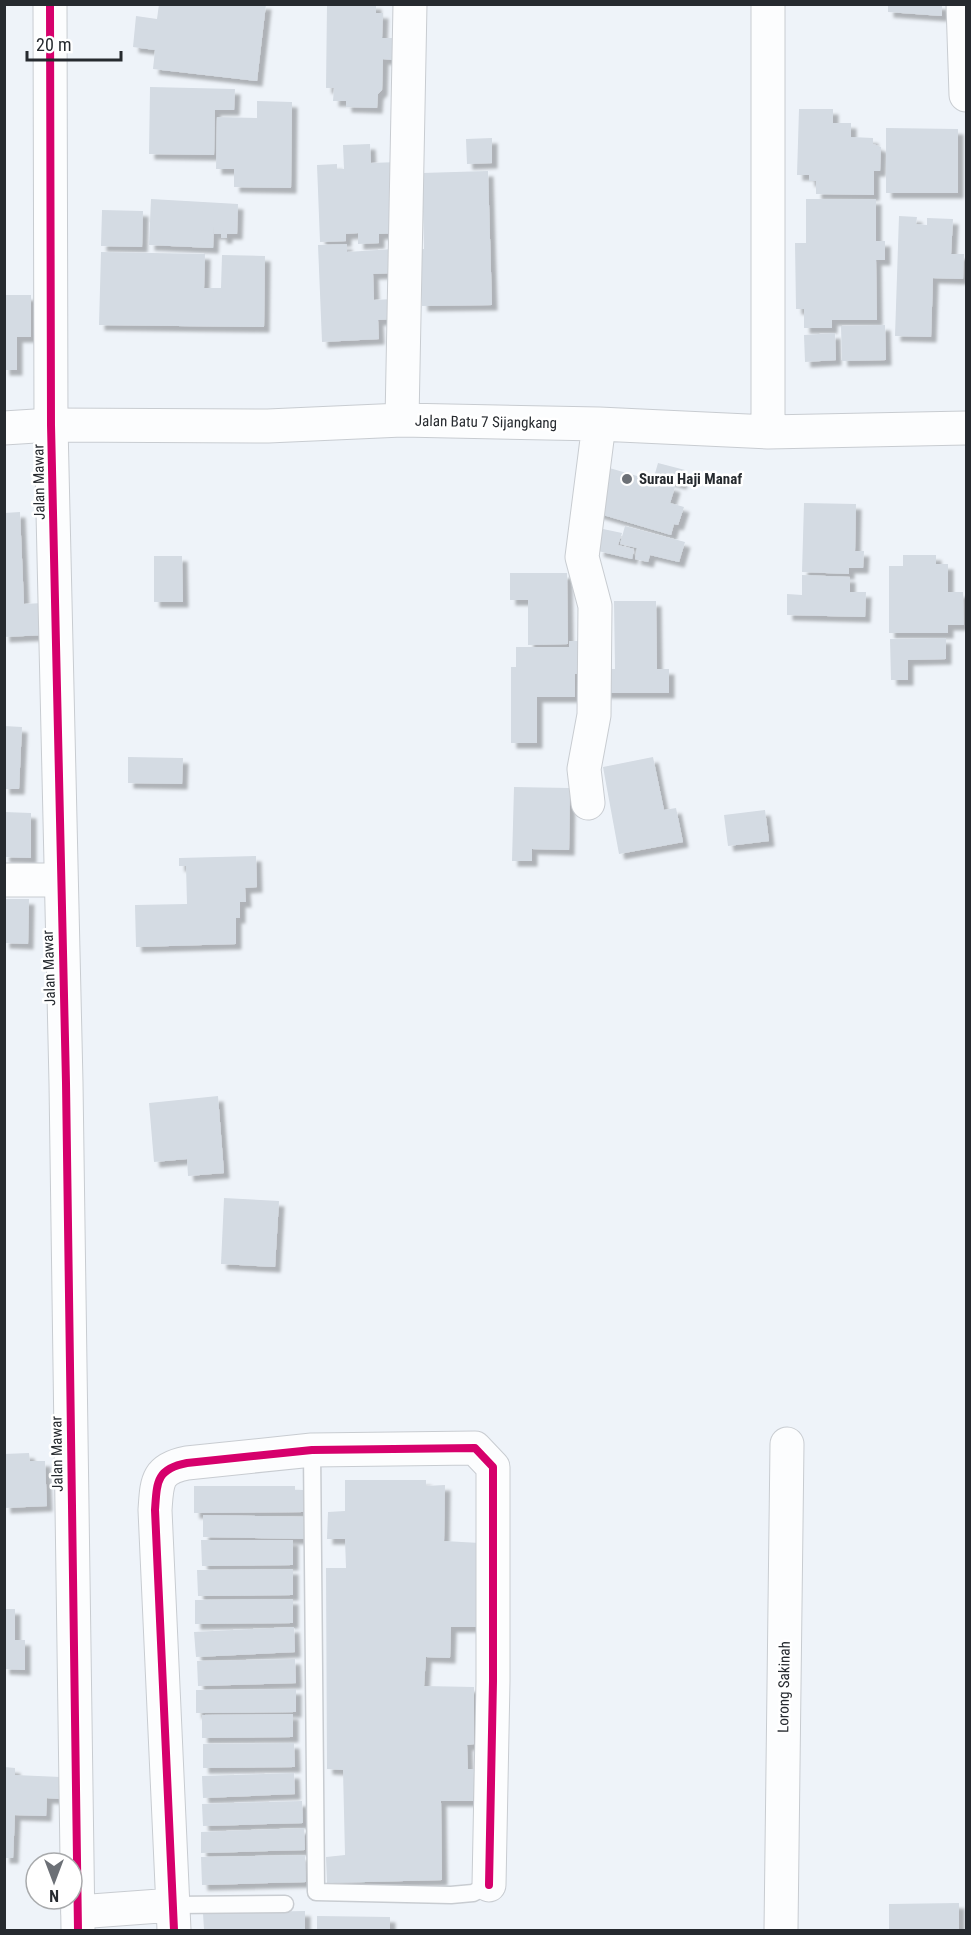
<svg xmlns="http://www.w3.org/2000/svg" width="971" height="1935" viewBox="0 0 971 1935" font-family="'Roboto Condensed',sans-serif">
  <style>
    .building { fill: #d4dbe3; filter: url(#shadow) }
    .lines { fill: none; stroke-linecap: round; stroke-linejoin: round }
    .lane-casing { stroke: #c8ccd1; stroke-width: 19 }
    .street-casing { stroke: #c8ccd1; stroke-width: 35 }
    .secondary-casing { stroke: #c8ccd1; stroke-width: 35 }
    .lane { stroke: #fcfdfe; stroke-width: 16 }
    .street { stroke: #fcfdfe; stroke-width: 33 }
    .secondary { stroke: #fcfdfe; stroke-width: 33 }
    .cycleway-casing { stroke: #fff; stroke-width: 11 }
    .cycleway { stroke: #d6006c; stroke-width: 8 }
    .poi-dot { fill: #6c7076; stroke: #fff; stroke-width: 2 }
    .labels { text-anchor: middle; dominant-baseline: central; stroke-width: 5; stroke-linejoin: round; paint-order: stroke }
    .street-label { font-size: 15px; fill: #262a2f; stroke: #fff }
    .poi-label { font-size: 15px; font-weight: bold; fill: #262a2f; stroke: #fff; text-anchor: start }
  </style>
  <defs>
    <filter id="shadow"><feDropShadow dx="5.5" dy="5.5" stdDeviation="1.5" flood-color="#0004"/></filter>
  </defs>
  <rect width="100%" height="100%" fill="#eef3f9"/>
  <path class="building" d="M 159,4 L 266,4 L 257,81 L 153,69 L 155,50 L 133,47 L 136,16 L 157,19 Z
    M 327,4 L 376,4 L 376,13 L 383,13 L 382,38 L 393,38 L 393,60 L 383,59 L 382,90 L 378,94 L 377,108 L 346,107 L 346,101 L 333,101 L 334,88 L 326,88 Z
    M 888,4 L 942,4 L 942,16 L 888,12 Z
    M 150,87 L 235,89 L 234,110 L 215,110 L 214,155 L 149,154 Z
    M 257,101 L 292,102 L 291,188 L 234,187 L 234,169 L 216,169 L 217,117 L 257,118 Z
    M 799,109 L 833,109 L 833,123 L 851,123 L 851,137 L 873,138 L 873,144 L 881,147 L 880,171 L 874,171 L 874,195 L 816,194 L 816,181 L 809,181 L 809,175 L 797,175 Z
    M 886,128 L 958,129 L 958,193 L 886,193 Z
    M 492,138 L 492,163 L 467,164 L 466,139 Z
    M 370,144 L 371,163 L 398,162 L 401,233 L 379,234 L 379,243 L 358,244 L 358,233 L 346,234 L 346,241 L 320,242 L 317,165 L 337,164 L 337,169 L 344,169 L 343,145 Z
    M 488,171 L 492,305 L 422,306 L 421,265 L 412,250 L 424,249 L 422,173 Z
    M 151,199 L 238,204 L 237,234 L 227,234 L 227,238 L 221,238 L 221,234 L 214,234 L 214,226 L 213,248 L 149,245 Z
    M 806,199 L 876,199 L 876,241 L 885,241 L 885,260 L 876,260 L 877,320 L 832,320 L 832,328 L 804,328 L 804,309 L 796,309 L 795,243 L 806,243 Z
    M 102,210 L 143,211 L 142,247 L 101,246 Z
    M 899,216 L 917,217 L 916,224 L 927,225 L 927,218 L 953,219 L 951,254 L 964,254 L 963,279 L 933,278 L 931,337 L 895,336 Z
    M 347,244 L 347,252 L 393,249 L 394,273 L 373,274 L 374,300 L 393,299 L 394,319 L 378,320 L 379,339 L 322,342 L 318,245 Z
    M 101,252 L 205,254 L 204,288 L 221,288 L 222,255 L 265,256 L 264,327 L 99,325 Z
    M 4,295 L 31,295 L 31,337 L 17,337 L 17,370 L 4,370 Z
    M 885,325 L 886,360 L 842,361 L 841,326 Z
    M 835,333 L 836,360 L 805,362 L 804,335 Z
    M 658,463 L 685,470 L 681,484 L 654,477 Z
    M 606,467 L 675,487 L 670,503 L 684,507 L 678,525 L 674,524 L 671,535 L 593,512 Z
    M 804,503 L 856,504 L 855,551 L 864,551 L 863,568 L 849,568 L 849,574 L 802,572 Z
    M 20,512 L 24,604 L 43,603 L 45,635 L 4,637 L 4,513 Z
    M 625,526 L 685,542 L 679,562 L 650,555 L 648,562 L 635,559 L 637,548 L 620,544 Z
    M 603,529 L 622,533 L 618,545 L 634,549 L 632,559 L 598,551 Z
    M 903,555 L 936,555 L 936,564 L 948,564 L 948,592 L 963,592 L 964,625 L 948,625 L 948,633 L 889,633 L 889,566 L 903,566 Z
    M 154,556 L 182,556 L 183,602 L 154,602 Z
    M 510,573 L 567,573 L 568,644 L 528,645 L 528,600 L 510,600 Z
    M 802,575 L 850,577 L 850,592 L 866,592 L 865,617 L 787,615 L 787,594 L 802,595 Z
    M 614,601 L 656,601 L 657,669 L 669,669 L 669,693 L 604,693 L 604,669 L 615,669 Z
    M 946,638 L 946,659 L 908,660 L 908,680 L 891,680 L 890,639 Z
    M 569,641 L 585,641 L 585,674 L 575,674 L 575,697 L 537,697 L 537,743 L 511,743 L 511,667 L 516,667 L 516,647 L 569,647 Z
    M 4,726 L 22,727 L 19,789 L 4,789 Z
    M 128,757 L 183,758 L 182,784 L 128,783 Z
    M 653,757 L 664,810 L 676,808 L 683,842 L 619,854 L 603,767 Z
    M 514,787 L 570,788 L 569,850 L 532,849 L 532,861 L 512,861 Z
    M 765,810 L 769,841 L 728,846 L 724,815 Z
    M 4,812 L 31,813 L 31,858 L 4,857 Z
    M 256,856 L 257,887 L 245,888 L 246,902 L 240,902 L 240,918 L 236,918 L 236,944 L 136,947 L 135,905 L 187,904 L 186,866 L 179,866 L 179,858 Z
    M 4,899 L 29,899 L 28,944 L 4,943 Z
    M 218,1096 L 224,1173 L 188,1176 L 187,1159 L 154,1162 L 149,1103 Z
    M 224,1198 L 279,1201 L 275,1267 L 221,1264 Z
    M 29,1453 L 30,1461 L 45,1461 L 47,1506 L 5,1508 L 4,1454 Z
    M 345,1480 L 426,1480 L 426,1486 L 445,1485 L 444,1541 L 480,1543 L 478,1627 L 451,1627 L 450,1658 L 426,1657 L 424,1686 L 474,1687 L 474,1744 L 467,1745 L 468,1769 L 474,1769 L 473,1801 L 441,1801 L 442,1880 L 327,1883 L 326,1857 L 345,1855 L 343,1770 L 327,1769 L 326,1568 L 346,1568 L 345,1539 L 327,1539 L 328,1512 L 345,1511 Z
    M 194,1486 L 295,1486 L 295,1490 L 304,1490 L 304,1512 L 194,1513 Z
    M 203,1515 L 306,1517 L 306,1539 L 203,1537 Z
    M 201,1540 L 293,1540 L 293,1565 L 202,1566 Z
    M 293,1569 L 293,1595 L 198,1596 L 197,1570 Z
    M 293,1599 L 293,1623 L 195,1624 L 195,1600 Z
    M 4,1609 L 15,1609 L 15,1640 L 25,1640 L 25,1670 L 4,1669 Z
    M 294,1627 L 295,1652 L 196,1657 L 194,1632 Z
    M 295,1659 L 296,1683 L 198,1686 L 197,1661 Z
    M 296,1689 L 296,1712 L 196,1713 L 196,1690 Z
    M 293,1714 L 293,1737 L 202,1738 L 202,1715 Z
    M 294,1743 L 295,1767 L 203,1768 L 203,1744 Z
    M 4,1767 L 15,1768 L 15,1775 L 61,1777 L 60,1799 L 47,1798 L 46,1816 L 15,1815 L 13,1858 L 4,1858 Z
    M 294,1773 L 295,1794 L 203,1798 L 202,1776 Z
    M 302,1801 L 303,1823 L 203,1826 L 202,1804 Z
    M 304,1828 L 305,1850 L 201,1853 L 201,1832 Z
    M 305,1855 L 306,1882 L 202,1885 L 201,1857 Z
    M 959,1903 L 959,1930 L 889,1930 L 889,1904 Z
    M 305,1911 L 305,1930 L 204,1930 L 203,1913 Z
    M 317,1916 L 390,1917 L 390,1930 L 317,1930 Z"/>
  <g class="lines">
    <g class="lane-casing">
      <path id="lane" d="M 312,1450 L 316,1892 L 451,1895 L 473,1893 L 489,1885
        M 173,1905 L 285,1904"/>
    </g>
    <g class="street-casing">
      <path id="street" d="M 768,4 L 768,432
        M 963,4 L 966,95
        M 402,420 L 410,4
        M 4,428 L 51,425 L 268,426 L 402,420 L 599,424 L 768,432 L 966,428
        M 588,803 L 584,769 L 594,715 L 595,606 L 582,557 L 599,424
        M 4,880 L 60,880
        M 78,1912 L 173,1905
        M 174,1930 L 155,1510 C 157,1482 156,1469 187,1463 L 312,1450 L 475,1448 L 493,1467 L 493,1681 L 489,1885
        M 781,1930 L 787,1444"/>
    </g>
    <g class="secondary-casing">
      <path id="secondary" d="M 50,4 L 51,425 L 66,1083 L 78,1930"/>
    </g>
    <use href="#lane" class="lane"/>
    <use href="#street" class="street"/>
    <use href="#secondary" class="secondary"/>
    <g class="cycleway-casing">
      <path id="cycleway" d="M 50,4 L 51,425 L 66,1083 L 78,1930
        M 174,1930 L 155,1510 C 157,1482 156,1469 187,1463 L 312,1450 L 475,1448 L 493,1467 L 493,1681 L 489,1885"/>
    </g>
    <use href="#cycleway" class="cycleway"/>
  </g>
  <circle class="poi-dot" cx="627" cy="479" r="6"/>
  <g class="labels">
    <g class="street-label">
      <text transform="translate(486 422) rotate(1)">Jalan Batu 7 Sijangkang</text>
      <text transform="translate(39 482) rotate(-91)">Jalan Mawar</text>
      <text transform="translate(49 968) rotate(-92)">Jalan Mawar</text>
      <text transform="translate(57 1454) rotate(-91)">Jalan Mawar</text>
      <text transform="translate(784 1687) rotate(-89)">Lorong Sakinah</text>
    </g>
    <g class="poi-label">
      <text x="639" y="479">Surau Haji Manaf</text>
    </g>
  </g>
  <rect width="971" height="1935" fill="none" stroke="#262a2f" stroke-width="12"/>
  <g transform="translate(54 1881) rotate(180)"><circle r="28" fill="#ffffff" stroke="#a8aaac" stroke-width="1.5"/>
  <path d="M0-4.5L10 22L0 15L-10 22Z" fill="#6c7076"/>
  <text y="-9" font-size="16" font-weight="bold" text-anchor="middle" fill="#262a2f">N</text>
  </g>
  <path d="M27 51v9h94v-9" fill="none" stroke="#262a2f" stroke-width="3"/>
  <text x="36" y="51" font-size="18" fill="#262a2f" stroke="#ffffff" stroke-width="4.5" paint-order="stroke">20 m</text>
</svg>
